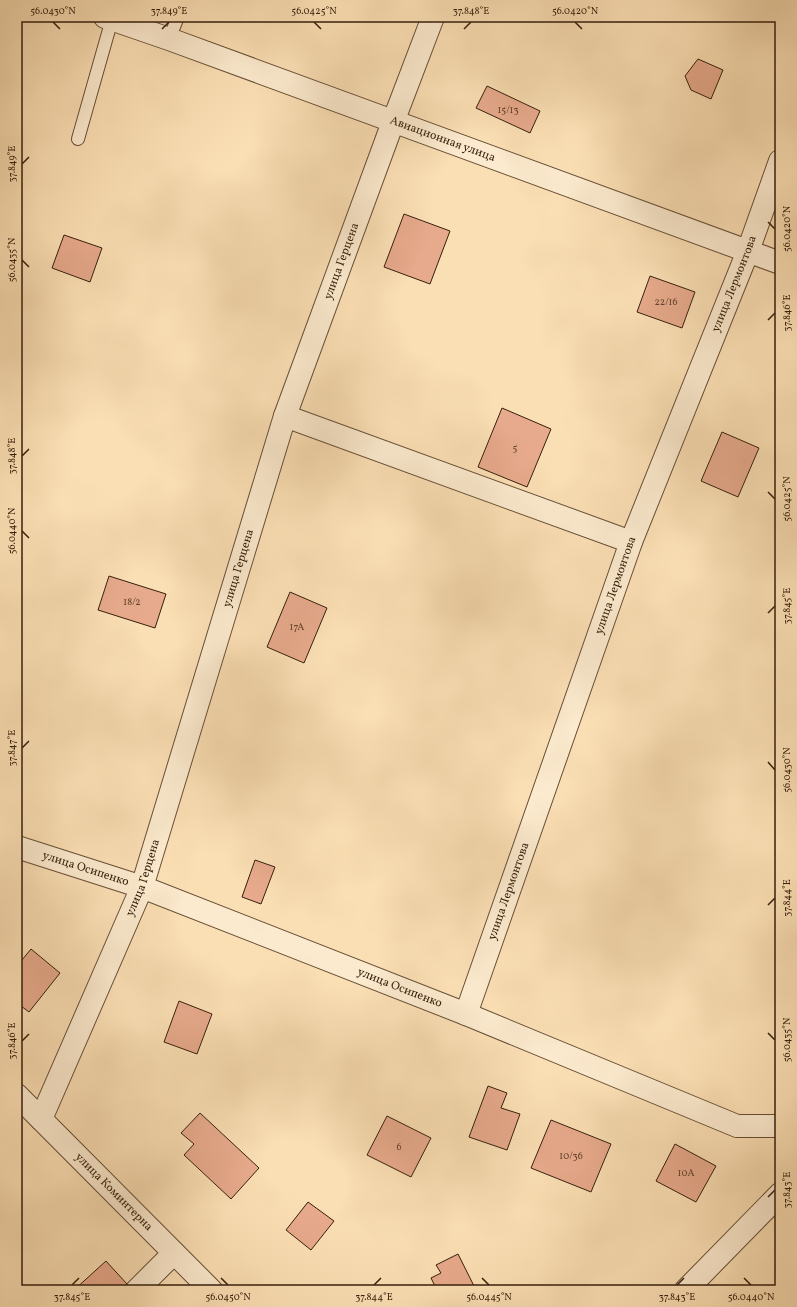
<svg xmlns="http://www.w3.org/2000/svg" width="797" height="1307" viewBox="0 0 797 1307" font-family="Vollkorn,serif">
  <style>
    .building { fill: #e7aa8c; stroke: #361f0c }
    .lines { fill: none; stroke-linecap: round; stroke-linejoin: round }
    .service-casing { stroke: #674f36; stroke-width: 14 }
    .minor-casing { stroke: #674f36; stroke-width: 24 }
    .service { stroke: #fceace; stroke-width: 12 }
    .minor { stroke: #fceace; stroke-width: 22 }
    .ticks { fill: none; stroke: #361f0c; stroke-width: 1.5 }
    .labels { text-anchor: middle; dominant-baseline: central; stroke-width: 4; stroke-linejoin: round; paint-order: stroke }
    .number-label { font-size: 10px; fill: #62422c }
    .street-label { font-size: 12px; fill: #361f0c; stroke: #fceace }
    .neatline { fill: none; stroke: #361f0c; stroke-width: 1.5 }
    .ticks-label { font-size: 10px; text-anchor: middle; fill: #361f0c }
  </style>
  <rect width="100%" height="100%" fill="#fbdfb4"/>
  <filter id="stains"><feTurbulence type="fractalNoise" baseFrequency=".005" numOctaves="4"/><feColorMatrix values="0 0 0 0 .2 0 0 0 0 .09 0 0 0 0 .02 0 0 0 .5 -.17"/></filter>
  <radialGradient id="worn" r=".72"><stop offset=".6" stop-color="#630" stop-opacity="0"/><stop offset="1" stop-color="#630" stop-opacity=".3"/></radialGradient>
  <path class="building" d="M 698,59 L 723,70 L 711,99 L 691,90 L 685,76 Z
    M 487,86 L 540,111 L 530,133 L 476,108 Z
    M 404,214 L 450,231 L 430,284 L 384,267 Z
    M 64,235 L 102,248 L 90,282 L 52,268 Z
    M 650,276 L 695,292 L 682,328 L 637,312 Z
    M 502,408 L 551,429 L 527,487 L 478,467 Z
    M 722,432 L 759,448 L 738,497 L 701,481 Z
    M 109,576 L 166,594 L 155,628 L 98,610 Z
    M 290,592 L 327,608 L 304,663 L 267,647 Z
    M 255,860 L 275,867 L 261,904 L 242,897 Z
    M 31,949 L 60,973 L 29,1012 L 17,1003 L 17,966 Z
    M 179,1001 L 212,1014 L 197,1054 L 164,1042 Z
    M 488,1086 L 507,1093 L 501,1108 L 520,1114 L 507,1150 L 469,1137 Z
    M 200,1113 L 259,1168 L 231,1199 L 184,1155 L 194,1144 L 181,1133 Z
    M 387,1116 L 431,1138 L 411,1177 L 367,1155 Z
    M 551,1120 L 611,1144 L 591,1192 L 531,1168 Z
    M 675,1144 L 716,1166 L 696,1202 L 656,1181 Z
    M 308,1202 L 334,1221 L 311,1250 L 286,1230 Z
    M 458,1254 L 476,1290 L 437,1290 L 431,1278 L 441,1273 L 436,1265 Z
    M 106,1261 L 127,1284 L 119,1290 L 74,1290 Z"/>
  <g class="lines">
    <g class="service-casing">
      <path id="service" d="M 169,39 L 178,17
        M 78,139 L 112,19"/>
    </g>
    <g class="minor-casing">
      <g id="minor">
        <path id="s1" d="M 105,17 L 169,39 L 780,263"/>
        <path d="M 285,416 L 631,542"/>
        <path id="s2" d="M 17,847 L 142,887 L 466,1014 L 737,1126 L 780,1126"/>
        <path id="s3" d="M 466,1014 L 631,542 L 748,251 L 780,161"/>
        <path id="s4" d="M 17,1095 L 211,1290"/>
        <path id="s5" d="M 41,1119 L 142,887 L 285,416 L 393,122 L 433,17"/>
        <path d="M 137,1290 L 174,1253"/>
        <path d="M 686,1290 L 780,1194"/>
      </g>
    </g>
    <use href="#service" class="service"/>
    <use href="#minor" class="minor"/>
  </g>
  <path class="ticks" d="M 53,22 L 60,29M 314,22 L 321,29M 575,22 L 582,29M 162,29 L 169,22M 464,29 L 471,22M 22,164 L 29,157M 768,222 L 775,229M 22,260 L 29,267M 768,320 L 775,313M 22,456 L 29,449M 768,492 L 775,499M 22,531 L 29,538M 768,613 L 775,606M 22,748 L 29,741M 768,762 L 775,770M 768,905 L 775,898M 768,1033 L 775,1040M 22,1041 L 29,1034M 768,1197 L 775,1190M 221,1278 L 228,1285M 482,1278 L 489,1285M 744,1278 L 751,1285M 72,1285 L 79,1278M 374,1285 L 381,1278M 677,1285 L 684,1278"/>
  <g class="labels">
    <g class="number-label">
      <text x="508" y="110">15/13</text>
      <text x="666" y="302">22/16</text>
      <text x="515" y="448">5</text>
      <text x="132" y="602">18/2</text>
      <text x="297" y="627">17А</text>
      <text x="399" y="1147">6</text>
      <text x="571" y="1156">10/36</text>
      <text x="686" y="1173">10А</text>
    </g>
    <g class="street-label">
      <text stroke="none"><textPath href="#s1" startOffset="359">Авиационная улица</textPath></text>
      <text stroke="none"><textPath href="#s5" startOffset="910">улица Герцена</textPath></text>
      <text stroke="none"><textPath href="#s3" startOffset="778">улица Лермонтова</textPath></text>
      <text stroke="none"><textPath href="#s5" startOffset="586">улица Герцена</textPath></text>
      <text stroke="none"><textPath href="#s3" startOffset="454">улица Лермонтова</textPath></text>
      <text stroke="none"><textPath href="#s2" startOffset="72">улица Осипенко</textPath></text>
      <text stroke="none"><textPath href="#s5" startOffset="262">улица Герцена</textPath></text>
      <text stroke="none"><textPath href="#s3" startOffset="130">улица Лермонтова</textPath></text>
      <text stroke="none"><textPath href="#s2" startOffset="408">улица Осипенко</textPath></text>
      <text stroke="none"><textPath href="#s4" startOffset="137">улица Коминтерна</textPath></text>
    </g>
  </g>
  <rect width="797" height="1307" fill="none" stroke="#fbdfb4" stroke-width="44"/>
  <rect x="22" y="22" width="753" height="1263" class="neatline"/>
  <g class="ticks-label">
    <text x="53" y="14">56.0430°N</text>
    <text x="169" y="14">37.849°E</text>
    <text x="314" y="14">56.0425°N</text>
    <text x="471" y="14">37.848°E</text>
    <text x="575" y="14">56.0420°N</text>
    <text transform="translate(11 164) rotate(-90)" y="4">37.849°E</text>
    <text transform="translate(786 229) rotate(-90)" y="4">56.0420°N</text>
    <text transform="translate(11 260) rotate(-90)" y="4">56.0435°N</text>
    <text transform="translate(786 313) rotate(-90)" y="4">37.846°E</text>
    <text transform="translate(11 456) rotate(-90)" y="4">37.848°E</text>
    <text transform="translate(786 499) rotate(-90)" y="4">56.0425°N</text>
    <text transform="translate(11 531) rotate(-90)" y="4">56.0440°N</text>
    <text transform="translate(786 606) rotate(-90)" y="4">37.845°E</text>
    <text transform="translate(11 748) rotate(-90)" y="4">37.847°E</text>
    <text transform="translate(786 770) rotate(-90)" y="4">56.0430°N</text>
    <text transform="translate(786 898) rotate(-90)" y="4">37.844°E</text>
    <text transform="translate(786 1040) rotate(-90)" y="4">56.0435°N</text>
    <text transform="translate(11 1041) rotate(-90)" y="4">37.846°E</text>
    <text transform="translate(786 1190) rotate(-90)" y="4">37.843°E</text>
    <text x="72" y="1300">37.845°E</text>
    <text x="228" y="1300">56.0450°N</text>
    <text x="374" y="1300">37.844°E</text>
    <text x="489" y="1300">56.0445°N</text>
    <text x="677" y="1300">37.843°E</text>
    <text x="751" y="1300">56.0440°N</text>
  </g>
  <rect width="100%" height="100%" filter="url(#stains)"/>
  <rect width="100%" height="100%" fill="url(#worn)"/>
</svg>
